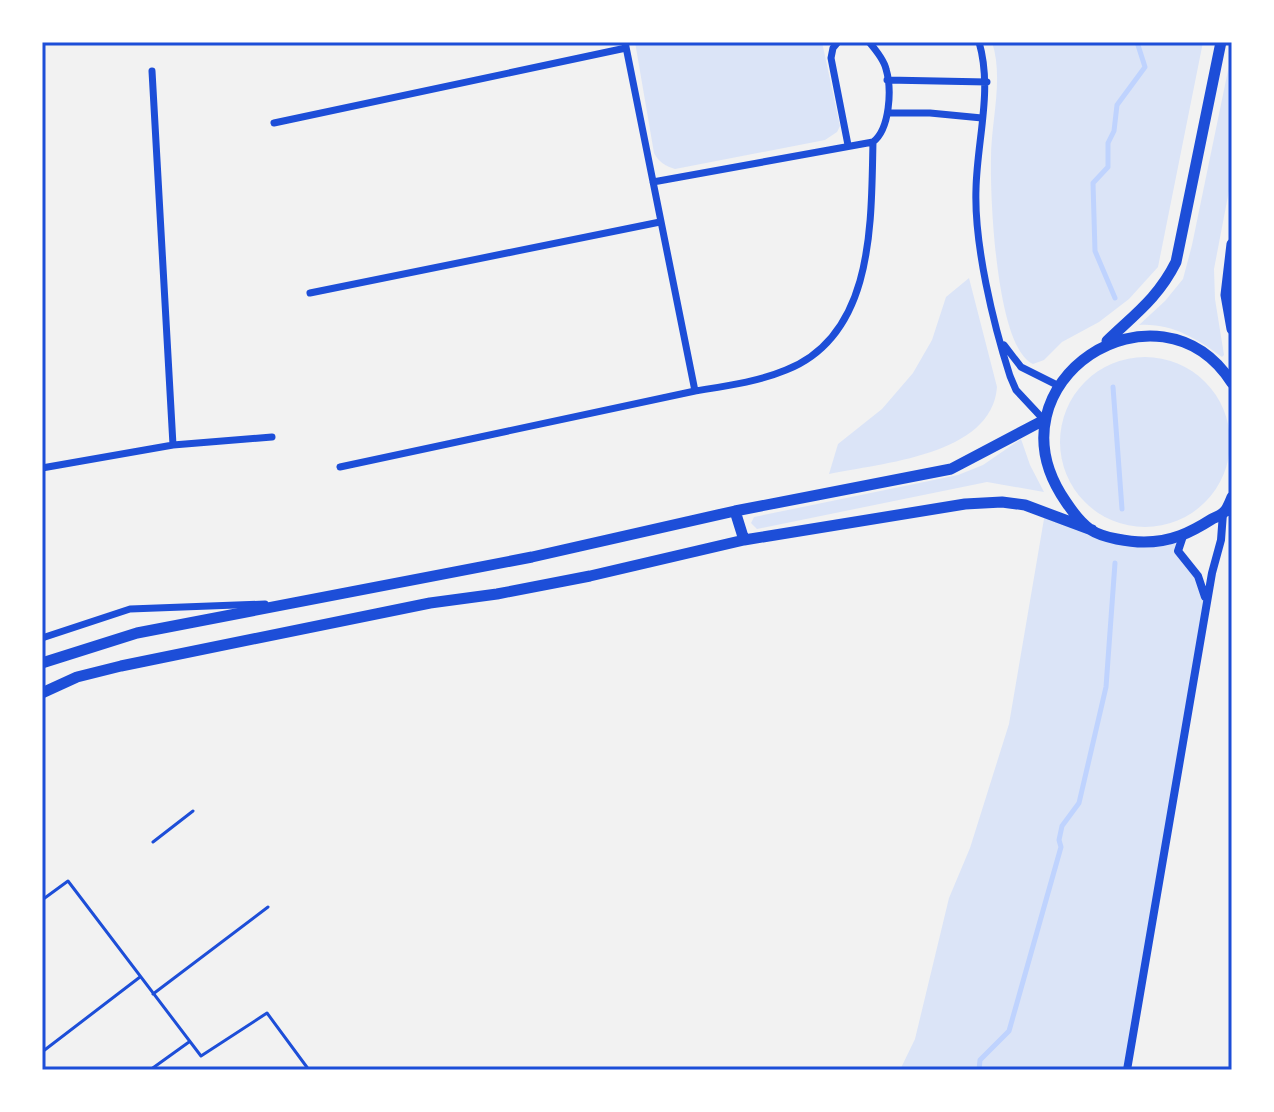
<svg xmlns="http://www.w3.org/2000/svg" width="1274" height="1112" viewBox="0 0 1274 1112" font-family="'Exo 2',sans-serif">
  <style>
    .green { fill: #dbe4f7 }
    .lines { fill: none; stroke-linecap: round; stroke-linejoin: round }
    .stream { stroke: #bfd3fe; stroke-width: 5 }
    .service { stroke: #1d4ed8; stroke-width: 3 }
    .minor { stroke: #1d4ed8; stroke-width: 7 }
    .tertiary { stroke: #1d4ed8; stroke-width: 8 }
    .primary { stroke: #1d4ed8; stroke-width: 11 }
    .neatline { fill: none; stroke: #1d4ed8; stroke-width: 3 }
  </style>
  <rect width="100%" height="100%" fill="#f2f2f2"/>
  <path class="green" d="M 635,42 L 822,42 L 840,126 L 837,132 L 825,140 L 675,169 C 665,166 659,162 654,153 Z
    M 992,42 L 1203,42 L 1158,267 L 1129,299 L 1099,322 L 1062,342 L 1044,360 L 1033,364 C 996,348 990,196 991,158 C 991,121 1004,79 992,42 Z
    M 1232,51 L 1232,175 L 1214,269 L 1215,299 L 1224,355 L 1222,357 C 1196,338 1171,323 1139,325 L 1165,301 L 1183,279 L 1192,245 Z
    M 969,278 L 997,387 C 992,456 880,463 829,474 L 838,444 L 882,409 L 913,373 L 932,340 L 946,297 Z
    M1060 442a85 85 0 1 1 170 0a85 85 0 1 1-170 0Z
    M 1021,439 L 1030,465 L 1044,492 L 987,482 L 757,529 L 751,523 L 754,517 L 958,475 L 983,465 Z
    M 1045,513 L 1135,542 L 1183,536 L 1179,551 L 1186,558 L 1205,596 L 1127,1070 L 900,1070 L 915,1039 L 949,898 L 970,848 L 1009,724 Z"/>
  <g class="lines">
    <path class="stream" d="M 1115,298 L 1095,251 L 1093,183 L 1108,167 L 1108,143 L 1114,131 L 1117,105 L 1145,67 L 1137,42
      M 1113,387 L 1122,509
      M 979,1070 L 980,1060 L 1009,1031 L 1061,847 L 1059,840 L 1062,826 L 1079,803 L 1106,687 L 1115,563"/>
    <path class="service" d="M 153,842 L 193,811
      M 42,900 L 68,881 L 201,1056 L 267,1013 L 309,1070
      M 153,994 L 268,907
      M 42,1052 L 140,977
      M 150,1070 L 189,1042"/>
    <path class="minor" d="M 625,42 L 695,391
      M 838,42 L 833,48 L 831,58 L 848,145
      M 979,42 C 993,90 977,140 976,189 C 974,244 993,323 1010,376 L 1016,390 L 1044,420
      M 152,71 L 173,445
      M 887,80 L 987,82
      M 888,113 L 930,113 L 982,118
      M 274,123 L 626,48
      M 653,182 L 873,142
      M 310,293 L 660,222
      M 1004,345 L 1021,367 L 1059,386
      M 340,467 L 695,391 C 726,386 757,382 786,370 C 875,335 871,222 873,142 C 890,129 892,89 886,69 C 884,60 875,49 869,42
      M 42,468 L 173,445 L 272,437
      M 42,638 L 130,609 L 265,604"/>
    <path class="tertiary" d="M 1183,536 L 1178,551 L 1198,576 L 1205,597
      M 1127,1070 L 1212,573 L 1221,540 L 1223,513 L 1232,511"/>
    <path class="primary" d="M 1232,244 L 1226,295 L 1232,329
      M 1107,341 C 1135,314 1158,298 1176,262 L 1221,42
      M 1232,383 C 1159,270 982,381 1066,502 C 1072,511 1082,524 1091,530 C 1103,538 1130,542 1144,542 C 1171,542 1190,533 1212,519 C 1216,517 1220,516 1223,513 C 1227,510 1230,502 1232,497
      M 735,511 L 744,540
      M 42,663 L 137,633 L 532,557 L 735,511 L 951,469 L 1044,420
      M 42,693 L 77,677 L 121,666 L 430,603 L 497,594 L 590,576 L 744,540 L 965,504 L 1002,502 L 1025,505 L 1092,530"/>
  </g>
  <rect width="1274" height="1112" fill="none" stroke="#ffffff" stroke-width="88"/>
  <rect x="44" y="44" width="1186" height="1024" class="neatline"/>
</svg>
